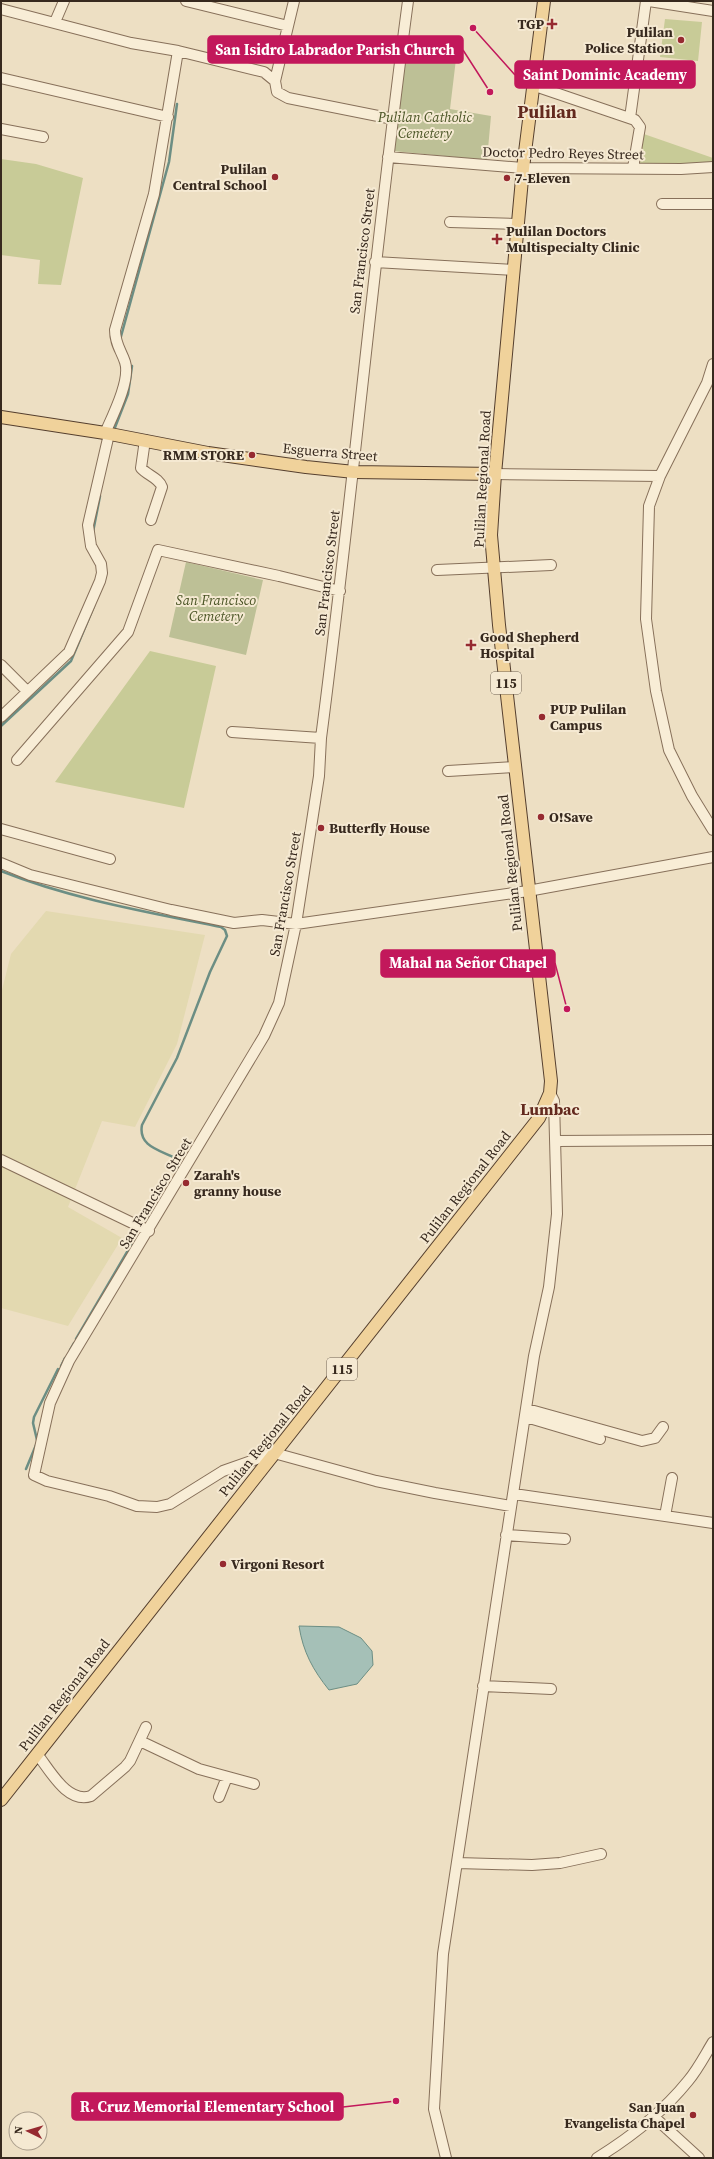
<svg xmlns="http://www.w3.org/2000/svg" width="714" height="2159" viewBox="0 0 714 2159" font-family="'Source Serif 4',serif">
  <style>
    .farmland { fill: #e3d9b0 }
    .green { fill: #c8cb97 }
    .cemetery { fill: #bdc096 }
    .water { fill: #a5c0b7; stroke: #6c8e84 }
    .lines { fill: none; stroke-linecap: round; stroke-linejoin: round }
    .stream { stroke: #6c8e84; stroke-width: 2.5 }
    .minor-casing { stroke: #87705a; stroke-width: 12 }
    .major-casing { stroke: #553f2e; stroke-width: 14 }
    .minor { stroke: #f8edd6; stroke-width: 10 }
    .major { stroke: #f0d29b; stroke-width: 12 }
    .poi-dot { fill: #962a30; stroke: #f5e9d2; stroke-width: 1.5 }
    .labels { text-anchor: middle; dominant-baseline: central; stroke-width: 4; stroke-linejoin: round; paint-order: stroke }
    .shield { fill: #f5e9d2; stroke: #706354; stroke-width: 1 }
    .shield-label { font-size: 13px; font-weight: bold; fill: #37291e }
    .poi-label { font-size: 14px; font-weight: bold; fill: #37291e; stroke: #f5e9d2; text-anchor: start }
    .park-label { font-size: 14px; font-style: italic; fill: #4a5425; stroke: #f5e9d2 }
    .street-label { font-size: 14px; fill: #37291e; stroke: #f5e9d2 }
    .quarter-label { font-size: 16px; font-weight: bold; fill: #63291e; stroke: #f5e9d2 }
    .district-label { font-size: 18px; font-weight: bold; fill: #63291e; stroke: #f5e9d2 }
    .leader { fill: none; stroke: #c2185b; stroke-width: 1.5 }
    .callout-dot { fill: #c2185b; stroke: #f5e9d2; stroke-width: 1.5 }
    .callout { fill: #c2185b; stroke: #c2185b; stroke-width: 1.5 }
    .callout-label { font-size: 15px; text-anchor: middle; font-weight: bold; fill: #fff }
  </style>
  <rect width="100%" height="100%" fill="#eddfc3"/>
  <path class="farmland" d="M 46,911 L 205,935 L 177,1044 L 135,1127 L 102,1121 L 68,1207 L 122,1238 L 68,1326 L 1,1308 L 1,994 L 11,954 Z"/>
  <path class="green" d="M 665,19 L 702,22 L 698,61 L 660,57 Z
    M 641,133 L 713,158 L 713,166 L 638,166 Z
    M 1,159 L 36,164 L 83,178 L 61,285 L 38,284 L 40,260 L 1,255 Z
    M 150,651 L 216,666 L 184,808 L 55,782 Z"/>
  <path class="cemetery" d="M 405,55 L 456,59 L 450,109 L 491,116 L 487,160 L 393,151 Z
    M 186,562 L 263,580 L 246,655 L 169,637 Z"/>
  <path class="water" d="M 299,1626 L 339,1627 L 361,1638 L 372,1651 L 373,1665 L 357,1684 L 329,1690 C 313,1670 303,1652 299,1626 Z"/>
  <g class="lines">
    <path class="stream" d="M 120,340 L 169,162 L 177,104
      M 114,430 L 128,394 L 132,366
      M 93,532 L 100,496
      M 1,726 L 71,661 L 94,606
      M 1,871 C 71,899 147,912 221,927 L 225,930 L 227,936 L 210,972 L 177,1058 L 142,1125 C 138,1146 159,1150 175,1158 L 178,1162 L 179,1170
      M 146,1222 L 154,1210
      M 76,1339 L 137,1235
      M 70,1350 L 74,1343
      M 61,1366 L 65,1358
      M 37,1440 L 33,1423 L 34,1417 L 58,1369
      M 26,1469 L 36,1445"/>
    <g class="minor-casing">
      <path id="minor" d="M 186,1 L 288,26 L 294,1
        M 408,1 C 375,246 353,493 321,738 L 319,776 L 296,924 L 279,1003 L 264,1036 L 69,1361 L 50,1403 L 34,1475 L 47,1481 L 109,1496 L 137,1506 L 157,1507 L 170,1504 L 223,1471 L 274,1453 L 376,1481 L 435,1493 L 511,1506
        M 649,1 L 713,11
        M 1,9 L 131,43 L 178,51 L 264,72 L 275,81 L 277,92 L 288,98 L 393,119
        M 55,22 L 64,1
        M 1,78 L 168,117
        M 275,81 L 288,26
        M 535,86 L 635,120 L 640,127 L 633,168
        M 630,118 L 646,1
        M 1,129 L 43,137
        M 388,157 L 523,168 L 681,169 L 713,167
        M 662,204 L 713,204
        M 450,222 L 518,224
        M 375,262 L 514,270
        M 713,364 L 707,383 L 660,476 L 649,506 L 646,619 L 656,691 L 669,750 L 692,796 L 713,830
        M 105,433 C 112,417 131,380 125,362 C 121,350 115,344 115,330 L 154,194 L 178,51
        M 145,440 L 141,468 C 147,475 159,478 162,487 L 151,520
        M 495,474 L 660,476
        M 437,570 L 551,565
        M 1,665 L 27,691
        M 1,717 L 69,652 L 100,581 L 102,573 L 101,564 L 91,546 L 88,525 L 109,434
        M 232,732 L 321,738
        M 17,760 L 128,632 L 158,550 L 279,576 L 340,591
        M 448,771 L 515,767
        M 1,829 L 110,859
        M 1,863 L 30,875 L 171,910 L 234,923 L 262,920 L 296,924 L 528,891 L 713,857
        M 556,1141 L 713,1140
        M 1,1160 L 149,1231
        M 527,1409 L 642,1441 L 655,1438 L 663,1427
        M 526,1417 L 600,1439
        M 514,1494 L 713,1523
        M 665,1516 L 672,1478
        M 506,1535 L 565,1539
        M 483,1686 L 551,1689
        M 140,1741 L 199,1769 L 254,1784
        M 37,1754 C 50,1770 67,1804 91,1796 L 125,1767 L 130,1761 L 146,1727
        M 219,1797 L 227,1777
        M 457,1863 L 532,1865 L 560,1863 L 601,1854
        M 653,2116 L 699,2158
        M 446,2158 L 434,2109 L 443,1954 L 534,1356 L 549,1287 L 557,1214 L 554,1101 L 550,1093
        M 597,2158 C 631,2137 663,2112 688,2081 C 698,2069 705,2055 713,2042"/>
    </g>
    <g class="major-casing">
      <path id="major" d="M 1,417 L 105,433 L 208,453 L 306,467 L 354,472 L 495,474
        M 1,1800 L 539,1118 L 550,1093 L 551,1081 L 499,625 L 491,535 L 495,474 L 523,168 L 544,1"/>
    </g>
    <use href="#minor" class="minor"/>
    <use href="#major" class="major"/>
  </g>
  <g class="poi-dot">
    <path d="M550 18h4v4h4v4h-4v4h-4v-4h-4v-4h4z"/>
    <circle cx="681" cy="40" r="4"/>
    <circle cx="275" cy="177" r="4"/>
    <circle cx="507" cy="178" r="4"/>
    <path d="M495 233h4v4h4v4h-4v4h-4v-4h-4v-4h4z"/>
    <circle cx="252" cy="455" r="4"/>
    <path d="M469 639h4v4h4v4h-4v4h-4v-4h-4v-4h4z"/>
    <circle cx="542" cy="717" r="4"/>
    <circle cx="541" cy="817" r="4"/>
    <circle cx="321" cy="828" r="4"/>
    <circle cx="186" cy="1183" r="4"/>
    <circle cx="223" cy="1564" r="4"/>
    <circle cx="693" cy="2115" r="4"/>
  </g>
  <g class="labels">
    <g class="shield">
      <rect x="491" y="672" width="30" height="22" rx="3"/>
      <rect x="327" y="1358" width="30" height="22" rx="3"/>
    </g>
    <g class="shield-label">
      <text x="506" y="683">115</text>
      <text x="342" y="1369">115</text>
    </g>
    <g class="poi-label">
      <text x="544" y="24" text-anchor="end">TGP</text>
      <text x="673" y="32" text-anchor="end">Pulilan<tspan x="673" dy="16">Police Station</tspan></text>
      <text x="267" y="169" text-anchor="end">Pulilan<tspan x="267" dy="16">Central School</tspan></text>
      <text x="515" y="178">7-Eleven</text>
      <text x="506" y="231">Pulilan Doctors<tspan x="506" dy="16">Multispecialty Clinic</tspan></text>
      <text x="244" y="455" text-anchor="end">RMM STORE</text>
      <text x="480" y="637">Good Shepherd<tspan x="480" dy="16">Hospital</tspan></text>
      <text x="550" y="709">PUP Pulilan<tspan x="550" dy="16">Campus</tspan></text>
      <text x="549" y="817">O!Save</text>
      <text x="329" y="828">Butterfly House</text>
      <text x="194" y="1175">Zarah's<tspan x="194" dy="16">granny house</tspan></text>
      <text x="231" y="1564">Virgoni Resort</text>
      <text x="685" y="2107" text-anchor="end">San Juan<tspan x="685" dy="16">Evangelista Chapel</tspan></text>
    </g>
    <g class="park-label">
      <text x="425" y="117">Pulilan Catholic<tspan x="425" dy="16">Cemetery</tspan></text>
      <text x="216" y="600">San Francisco<tspan x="216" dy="16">Cemetery</tspan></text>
    </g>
    <g class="street-label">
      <text transform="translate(563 153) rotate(1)">Doctor Pedro Reyes Street</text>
      <text transform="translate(362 251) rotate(-83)">San Francisco Street</text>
      <text transform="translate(330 452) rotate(5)">Esguerra Street</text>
      <text transform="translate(482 479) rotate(-87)">Pulilan Regional Road</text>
      <text transform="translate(327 573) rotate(-83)">San Francisco Street</text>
      <text transform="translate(510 863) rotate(-96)">Pulilan Regional Road</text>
      <text transform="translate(285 894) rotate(-80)">San Francisco Street</text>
      <text transform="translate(465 1187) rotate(-52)">Pulilan Regional Road</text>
      <text transform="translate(155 1193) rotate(-59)">San Francisco Street</text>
      <text transform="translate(265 1441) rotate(-51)">Pulilan Regional Road</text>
      <text transform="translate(64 1695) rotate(-52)">Pulilan Regional Road</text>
    </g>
    <g class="quarter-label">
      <text x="550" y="1109">Lumbac</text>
    </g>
    <g class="district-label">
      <text x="547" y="111">Pulilan</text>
    </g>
  </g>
  <path class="leader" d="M490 92L463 50M473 28L515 75M567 1009L555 963M396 2101L343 2107"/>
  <g class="callout-dot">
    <circle cx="490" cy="92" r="4"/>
    <circle cx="473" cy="28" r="4"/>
    <circle cx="567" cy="1009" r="4"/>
    <circle cx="396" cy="2101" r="4"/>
  </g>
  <g class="callout">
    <rect x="208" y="36" width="255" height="27" rx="4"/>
    <rect x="515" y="61" width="180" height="27" rx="4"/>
    <rect x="381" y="950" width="174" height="27" rx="4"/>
    <rect x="72" y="2093" width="271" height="27" rx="4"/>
  </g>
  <g class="callout-label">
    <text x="335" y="55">San Isidro Labrador Parish Church</text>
    <text x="605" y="80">Saint Dominic Academy</text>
    <text x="468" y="968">Mahal na Señor Chapel</text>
    <text x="207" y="2112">R. Cruz Memorial Elementary School</text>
  </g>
  <rect width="714" height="2159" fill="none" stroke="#37291e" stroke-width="4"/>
  <g transform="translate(28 2131) rotate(275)"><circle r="19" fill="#f5e9d2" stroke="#a99c8a"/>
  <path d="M0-3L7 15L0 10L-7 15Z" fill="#962a30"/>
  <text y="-6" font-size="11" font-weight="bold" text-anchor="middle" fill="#37291e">N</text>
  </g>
</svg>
